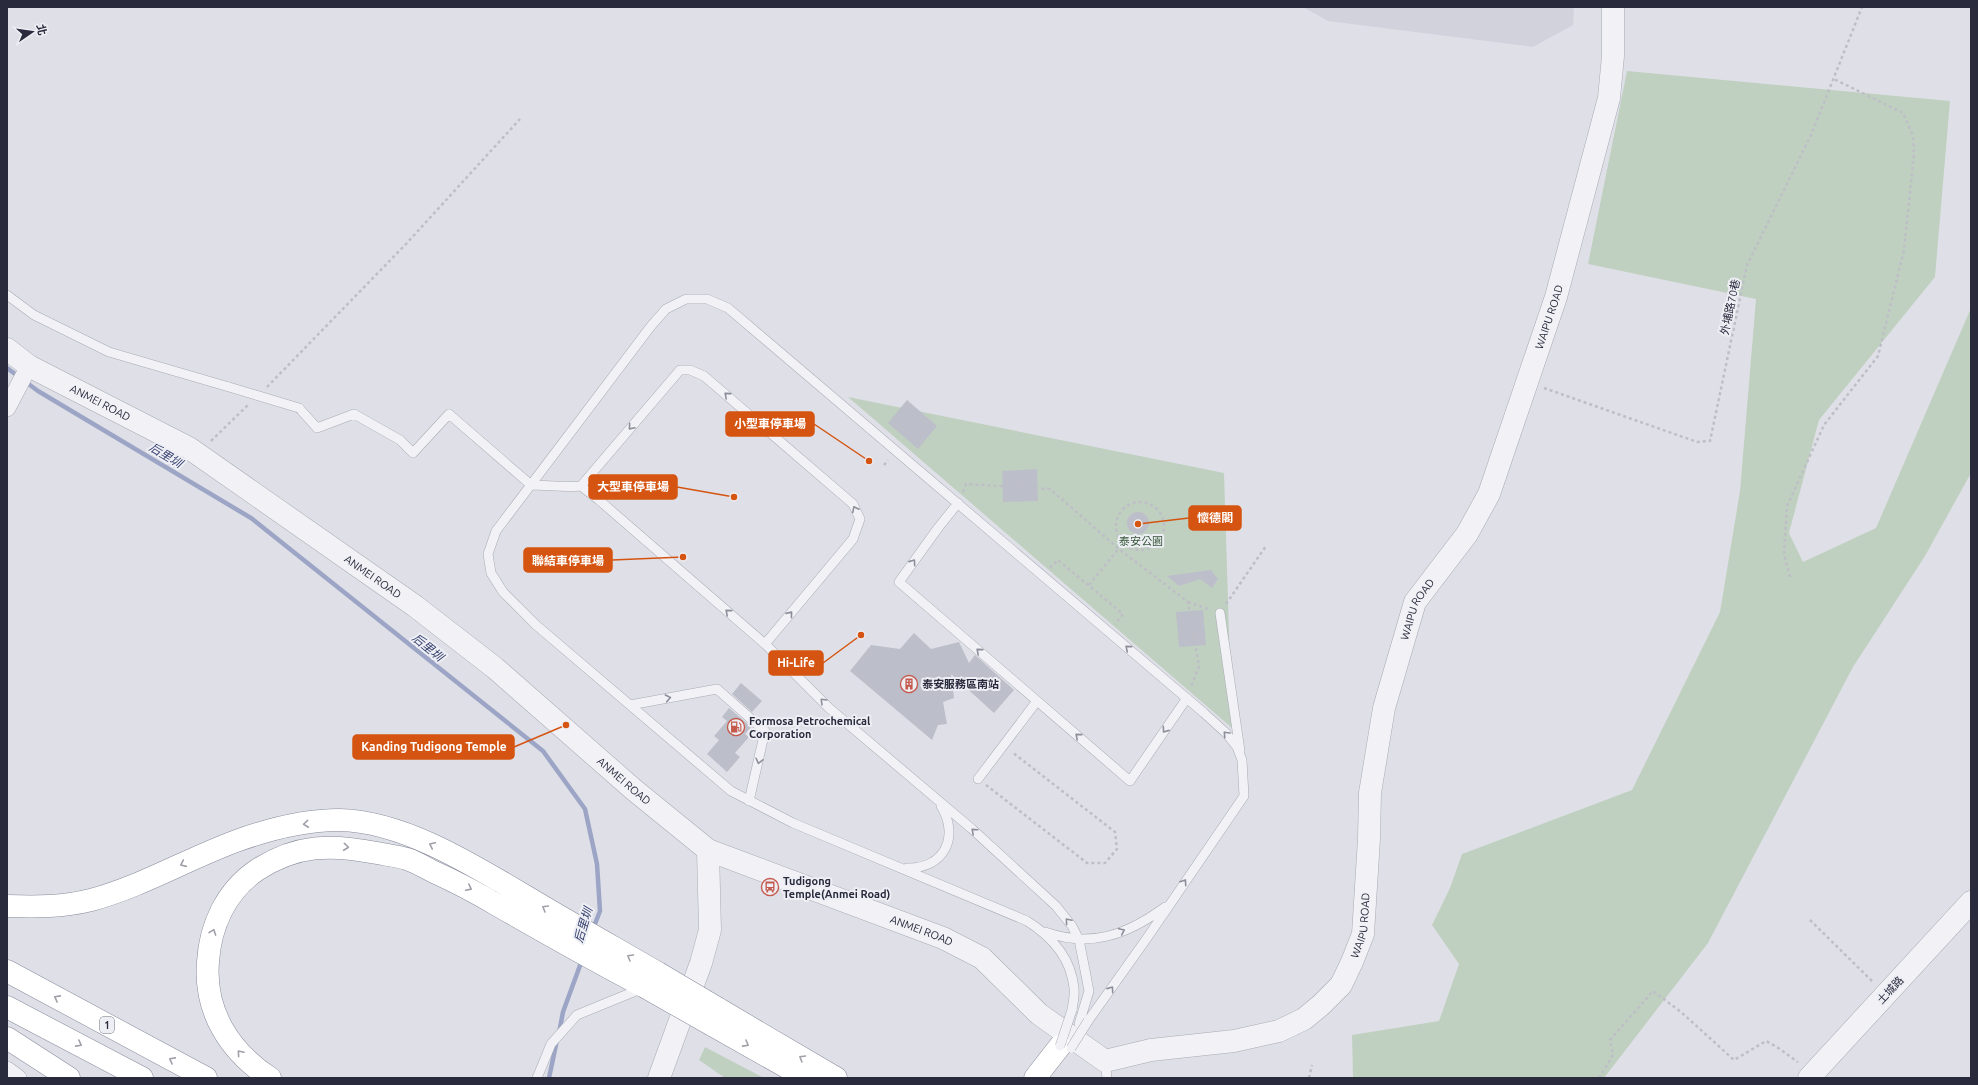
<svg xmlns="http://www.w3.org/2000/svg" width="1978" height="1085" viewBox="0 0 1978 1085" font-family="Ubuntu,'Noto Sans TC',sans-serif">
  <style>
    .built { fill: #d1d2dc }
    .green { fill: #c0d0c0 }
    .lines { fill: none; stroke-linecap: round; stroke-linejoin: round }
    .stream { stroke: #9ca5c5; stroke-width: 4.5 }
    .building { fill: #bcbec9 }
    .service-casing { stroke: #a8aab4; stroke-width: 10 }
    .minor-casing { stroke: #a8aab4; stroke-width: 18 }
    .tertiary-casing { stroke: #a8aab4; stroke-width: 23 }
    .motorway-casing { stroke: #878a9c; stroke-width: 23 }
    .path { stroke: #bdbec6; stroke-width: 2.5; stroke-dasharray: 3 3; stroke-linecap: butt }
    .service { stroke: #f1f1f6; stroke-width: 9 }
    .minor { stroke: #f1f1f6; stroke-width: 17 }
    .tertiary { stroke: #f1f1f6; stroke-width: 22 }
    .motorway { stroke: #fff; stroke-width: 22 }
    .service-bridge-casing { stroke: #a8aab4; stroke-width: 10; stroke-linecap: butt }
    .motorway-bridge-casing { stroke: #878a9c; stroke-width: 23; stroke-linecap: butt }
    .service-bridge { stroke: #f1f1f6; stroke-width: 9 }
    .motorway-bridge { stroke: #fff; stroke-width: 22 }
    .oneway { stroke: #8d8e9a }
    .oneway2 { stroke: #9fa0a8 }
    .labels { text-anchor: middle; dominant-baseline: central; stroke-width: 4; stroke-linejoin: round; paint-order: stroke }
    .shield { fill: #eeeff5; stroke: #646674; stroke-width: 1 }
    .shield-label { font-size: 10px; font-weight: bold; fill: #292b3d }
    .street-label { font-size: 11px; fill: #292b3d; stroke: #eeeff5 }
    .park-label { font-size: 11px; fill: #375739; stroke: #eeeff5 }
    .poi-label { font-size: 11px; font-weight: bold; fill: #292b3d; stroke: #eeeff5; text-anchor: start }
    .water-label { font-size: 12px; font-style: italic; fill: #36406e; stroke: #eeeff5 }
    .leader { fill: none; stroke: #d55411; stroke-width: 1.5 }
    .callout-dot { fill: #d55411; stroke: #eeeff5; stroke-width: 1.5 }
    .callout { fill: #d55411; stroke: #d55411; stroke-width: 1.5 }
    .callout-label { font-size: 12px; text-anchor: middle; font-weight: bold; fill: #fff }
  </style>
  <rect width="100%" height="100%" fill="#dfe0e7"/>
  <path class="built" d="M 1303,7 L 1574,7 L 1573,25 L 1533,47 L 1328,21 Z"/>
  <path class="green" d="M 1627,71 L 1950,101 L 1935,277 L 1819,420 L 1789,533 L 1803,562 L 1876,528 L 1971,308 L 1971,473 L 1925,556 L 1853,667 L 1708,943 L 1604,1078 L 1353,1078 L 1352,1035 L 1439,1021 L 1459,964 L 1432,925 L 1450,888 L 1462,854 L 1632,790 L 1720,612 L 1740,491 L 1756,299 L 1588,264 Z
    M 848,397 L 1224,473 L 1232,728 Z
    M 705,1047 L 764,1078 L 725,1078 L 699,1060 Z"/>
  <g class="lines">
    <path class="stream" d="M 7,368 L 38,391 L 251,518 L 543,751 L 585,809 L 597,864 L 600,911 L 593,929
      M 559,1033 L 563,1012 L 582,960
      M 549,1078 L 557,1040"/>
  </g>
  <path class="building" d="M 907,400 L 937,426 L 918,449 L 888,423 Z
    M 1037,469 L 1038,501 L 1003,502 L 1002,471 Z
    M1127 523a11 11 0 1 1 22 0a11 11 0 1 1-22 0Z
    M 1211,570 L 1218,579 L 1212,588 L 1200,579 L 1179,586 L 1167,576 Z
    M 1203,610 L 1206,645 L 1179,647 L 1176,612 Z
    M 914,633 L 931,649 L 959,642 L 969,663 L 975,655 L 1014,690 L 994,713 L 951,674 L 954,698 L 943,702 L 947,724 L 938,725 L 932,740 L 850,671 L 871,645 L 900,649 Z
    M 741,683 L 762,701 L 752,712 L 732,694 Z
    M 729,708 L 751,727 L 745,734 L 749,737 L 735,753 L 740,757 L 727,772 L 707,754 L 719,740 L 714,736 L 727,721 L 722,717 Z"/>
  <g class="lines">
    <g class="service-casing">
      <path id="service" d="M 7,295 L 34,315 L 109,352 L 229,387
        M 299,408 L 317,428 L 354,414 L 400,440 L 413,453 L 449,414 L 531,485 C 548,485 564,488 581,486 L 599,500 L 765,644 L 829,708 L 972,829 L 1056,906 L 1072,926 L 1079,940 L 1083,960 L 1089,991 L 1079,1024
        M 581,486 L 680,370 L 690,370 L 704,376 L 853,504 L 860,519 L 853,539 L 765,644
        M 958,503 L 938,528 L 899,582 L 1130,781 L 1187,698
        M 1220,613 L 1240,751
        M 630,705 L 717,689 L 765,731 L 749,801
        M 978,779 L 1037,701
        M 907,868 C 944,869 960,837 941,806
        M 1045,932 C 1091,948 1127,935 1165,907
        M 1072,1010 C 1073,1003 1075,995 1074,988 C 1071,958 1051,936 1027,921 L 793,823 L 731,791 L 536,625 L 503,592 L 491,573 L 488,554 L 496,531 L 651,326 L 666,309 L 686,299 L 707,299 L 728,308 L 1204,713 L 1226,733 L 1237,747 L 1242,760 L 1244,796 L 1147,938 L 1088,1021
        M 1105,1061 L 1107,1078
        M 537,1078 L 551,1044 L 577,1015 L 643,988"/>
    </g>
    <g class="minor-casing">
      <path id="minor" d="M 7,408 L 29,366
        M 7,1070 L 18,1078"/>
    </g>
    <g class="tertiary-casing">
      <g id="tertiary">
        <path id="s1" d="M 7,349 L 29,366 L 189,448 L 415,606 L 495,668 L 633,789 L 708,850 L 943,938 L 982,958 L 1039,1014 L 1105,1061 L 1151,1050 L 1234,1041 L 1279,1031 L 1304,1019 L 1321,1005 L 1341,985 L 1352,962 L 1363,934 L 1369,839 L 1370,793 L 1384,708 L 1415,602 L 1467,534 L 1489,494 L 1556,297 L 1609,98 L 1613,56 L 1613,7"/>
        <path d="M 659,1078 L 701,963 L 710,930 L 708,850"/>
        <path d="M 1809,1078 L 1971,902"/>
      </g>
    </g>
    <g class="motorway-casing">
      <path id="motorway" d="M 7,906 C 36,907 63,907 91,900 C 143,886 189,858 239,840 C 270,829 306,820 339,820 C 408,821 484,872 542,906 C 581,929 620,951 658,973
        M 7,971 L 206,1078
        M 7,1007 L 142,1078
        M 717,1008 L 836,1078
        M 712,1025 L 806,1078
        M 7,1038 L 69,1078
        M 270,1078 C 229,1051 204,1011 208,962 C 210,926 226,891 257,870 C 297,844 332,844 377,853 C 387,855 397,856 407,859 C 416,862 426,868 434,872 C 456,882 477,893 497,905 C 546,933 595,961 645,987
        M 1035,1078 L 1060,1046"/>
    </g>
    <path class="path" d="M 267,387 L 406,244 L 520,119
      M 1544,388 L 1697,442 L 1710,441 L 1747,265 L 1811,135 L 1862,7
      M 211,441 L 249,404
      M 884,465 L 888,460
      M 963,492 L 966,484 L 1050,489 L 1119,549 L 1188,602 L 1199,666 L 1191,687
      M1116 526a24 24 0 1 1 48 0a24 24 0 1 1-48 0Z
      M 1050,568 L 1058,560 L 1123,614 L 1115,624
      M 1790,577 L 1784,554 L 1787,506 L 1824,425 L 1878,356 L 1904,250 L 1914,154 L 1913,136 L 1903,113 L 1834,79
      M 1089,585 L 1123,543
      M 1188,602 L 1211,610
      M 1226,604 L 1266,546
      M 986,785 L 1087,863 L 1105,863 L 1117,849 L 1115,832 L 1012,752
      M 1810,920 L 1873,982
      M 1309,1078 L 1312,1065
      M 1599,1078 L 1613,1055 L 1610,1040 L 1653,991 L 1681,1012 L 1734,1060 L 1766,1041 L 1777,1047 L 1798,1062"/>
    <use href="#service" class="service"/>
    <use href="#minor" class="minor"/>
    <use href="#tertiary" class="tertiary"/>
    <use href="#motorway" class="motorway"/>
    <g class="service-bridge-casing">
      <path id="service-bridge" d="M 229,387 L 299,408
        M 1060,1046 L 1072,1010
        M 1071,1048 L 1088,1021"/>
    </g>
    <g class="motorway-bridge-casing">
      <path id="motorway-bridge" d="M 658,973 L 717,1008
        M 645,987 L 712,1025"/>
    </g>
    <use href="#service-bridge" class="service-bridge"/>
    <use href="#motorway-bridge" class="motorway-bridge"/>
  </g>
  <defs><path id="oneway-chevron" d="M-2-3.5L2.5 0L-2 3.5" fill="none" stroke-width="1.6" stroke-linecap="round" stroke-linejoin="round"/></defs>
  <g class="oneway">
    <use href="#oneway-chevron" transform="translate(727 395) rotate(-139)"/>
    <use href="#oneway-chevron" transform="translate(631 427) rotate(131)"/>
    <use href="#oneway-chevron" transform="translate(855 509) rotate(-117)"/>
    <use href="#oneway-chevron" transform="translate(913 562) rotate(-55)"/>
    <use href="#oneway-chevron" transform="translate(728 612) rotate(-139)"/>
    <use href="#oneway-chevron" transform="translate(790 614) rotate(-51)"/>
    <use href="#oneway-chevron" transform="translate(1128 648) rotate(-140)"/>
    <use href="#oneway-chevron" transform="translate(979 651) rotate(-139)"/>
    <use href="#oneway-chevron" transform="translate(668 698) rotate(-11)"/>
    <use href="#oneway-chevron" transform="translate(823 701) rotate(-135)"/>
    <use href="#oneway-chevron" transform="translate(1165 730) rotate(125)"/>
    <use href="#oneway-chevron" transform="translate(1226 734) rotate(-133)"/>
    <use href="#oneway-chevron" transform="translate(1078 736) rotate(-139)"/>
    <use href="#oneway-chevron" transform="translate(759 761) rotate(103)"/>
    <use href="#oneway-chevron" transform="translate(974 831) rotate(-138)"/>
    <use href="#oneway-chevron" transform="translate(1184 882) rotate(-56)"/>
    <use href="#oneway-chevron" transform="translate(1068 921) rotate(-130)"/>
    <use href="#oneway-chevron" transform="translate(1122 931) rotate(-25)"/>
    <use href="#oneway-chevron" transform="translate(1111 989) rotate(-55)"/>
  </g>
  <g class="oneway2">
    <use href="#oneway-chevron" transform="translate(306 824) rotate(174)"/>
    <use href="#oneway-chevron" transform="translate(432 845) rotate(-155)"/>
    <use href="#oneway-chevron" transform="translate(346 847) rotate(6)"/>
    <use href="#oneway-chevron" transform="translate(183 864) rotate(156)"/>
    <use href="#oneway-chevron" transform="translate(469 888) rotate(27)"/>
    <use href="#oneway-chevron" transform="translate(545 908) rotate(-150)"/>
    <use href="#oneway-chevron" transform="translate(213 932) rotate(-70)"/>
    <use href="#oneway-chevron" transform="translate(630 957) rotate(-150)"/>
    <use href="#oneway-chevron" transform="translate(57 998) rotate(-152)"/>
    <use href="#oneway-chevron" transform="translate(79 1044) rotate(28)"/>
    <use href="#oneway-chevron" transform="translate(746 1044) rotate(29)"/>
    <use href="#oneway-chevron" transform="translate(240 1053) rotate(-130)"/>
    <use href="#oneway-chevron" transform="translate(802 1058) rotate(-149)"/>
    <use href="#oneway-chevron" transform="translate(172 1060) rotate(-152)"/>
  </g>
  <defs>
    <g id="building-ring" transform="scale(0.9)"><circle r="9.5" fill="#eeeff5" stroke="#c4594c" stroke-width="1.5"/><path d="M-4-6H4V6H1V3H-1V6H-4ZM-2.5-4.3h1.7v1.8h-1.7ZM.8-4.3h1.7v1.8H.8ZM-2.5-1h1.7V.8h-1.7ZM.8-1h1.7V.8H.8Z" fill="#c4594c"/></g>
    <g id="fuel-ring" transform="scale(0.9)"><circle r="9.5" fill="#eeeff5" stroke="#c4594c" stroke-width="1.5"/><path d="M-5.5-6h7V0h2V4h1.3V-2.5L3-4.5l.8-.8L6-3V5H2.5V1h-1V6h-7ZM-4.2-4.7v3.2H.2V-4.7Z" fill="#c4594c"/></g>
    <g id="bus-ring" transform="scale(0.9)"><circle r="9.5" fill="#eeeff5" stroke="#c4594c" stroke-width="1.5"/><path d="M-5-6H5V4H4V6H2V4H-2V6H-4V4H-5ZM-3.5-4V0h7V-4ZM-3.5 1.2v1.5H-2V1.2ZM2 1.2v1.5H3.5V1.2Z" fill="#c4594c"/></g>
  </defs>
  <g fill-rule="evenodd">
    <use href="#building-ring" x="909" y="684"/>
    <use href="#fuel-ring" x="736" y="727"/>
    <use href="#bus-ring" x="770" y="887"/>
  </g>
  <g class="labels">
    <rect class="shield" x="100" y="1017" width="14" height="16" rx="3"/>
    <g class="shield-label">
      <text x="107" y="1025">1</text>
    </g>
    <g class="street-label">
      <text transform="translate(1730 307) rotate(-78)">外埔路70巷</text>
      <text stroke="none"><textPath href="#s1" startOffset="2287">WAIPU ROAD</textPath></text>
      <text stroke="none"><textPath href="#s1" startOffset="108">ANMEI ROAD</textPath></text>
      <text stroke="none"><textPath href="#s1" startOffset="432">ANMEI ROAD</textPath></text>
      <text stroke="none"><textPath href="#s1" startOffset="1963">WAIPU ROAD</textPath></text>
      <text stroke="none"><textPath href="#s1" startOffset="756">ANMEI ROAD</textPath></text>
      <text stroke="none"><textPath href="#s1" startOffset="1639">WAIPU ROAD</textPath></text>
      <text stroke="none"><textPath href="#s1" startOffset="1093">ANMEI ROAD</textPath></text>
      <text transform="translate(1890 990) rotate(-47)">土城路</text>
    </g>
    <g class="park-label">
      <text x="1141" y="541">泰安公園</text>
    </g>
    <g class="poi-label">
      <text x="922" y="684">泰安服務區南站</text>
      <text x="749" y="721">Formosa Petrochemical<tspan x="749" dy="13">Corporation</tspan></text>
      <text x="783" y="881">Tudigong<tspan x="783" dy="13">Temple(Anmei Road)</tspan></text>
    </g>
    <g class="water-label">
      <text transform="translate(166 455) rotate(31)">后里圳</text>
      <text transform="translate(428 647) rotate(39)">后里圳</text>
      <text transform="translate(583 925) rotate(-73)">后里圳</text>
    </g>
  </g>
  <path class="leader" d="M869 461L814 424M734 497L677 487M1138 524L1189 518M683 557L612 560M861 635L823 663M566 725L514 747"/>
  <g class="callout-dot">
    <circle cx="869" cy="461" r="4"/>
    <circle cx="734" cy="497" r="4"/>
    <circle cx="1138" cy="524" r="4"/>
    <circle cx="683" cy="557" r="4"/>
    <circle cx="861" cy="635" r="4"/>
    <circle cx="566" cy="725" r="4"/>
  </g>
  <g class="callout">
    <rect x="726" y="412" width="88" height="24" rx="4"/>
    <rect x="589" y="475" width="88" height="24" rx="4"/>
    <rect x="1189" y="506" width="52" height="24" rx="4"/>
    <rect x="524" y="548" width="88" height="24" rx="4"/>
    <rect x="769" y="651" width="54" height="24" rx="4"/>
    <rect x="353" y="735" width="161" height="24" rx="4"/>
  </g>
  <g class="callout-label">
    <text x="770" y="428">小型車停車場</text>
    <text x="633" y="491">大型車停車場</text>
    <text x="1215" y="522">懷德閣</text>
    <text x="568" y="565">聯結車停車場</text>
    <text x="796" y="667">Hi-Life</text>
    <text x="434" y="751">Kanding Tudigong Temple</text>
  </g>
  <rect width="1978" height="1085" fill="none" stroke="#292b3d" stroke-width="16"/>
  <g transform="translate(32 32) rotate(77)" stroke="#eeeff5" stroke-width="3" paint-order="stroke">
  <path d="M0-3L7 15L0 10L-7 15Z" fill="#292b3d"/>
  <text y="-6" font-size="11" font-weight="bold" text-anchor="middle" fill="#292b3d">北</text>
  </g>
</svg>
